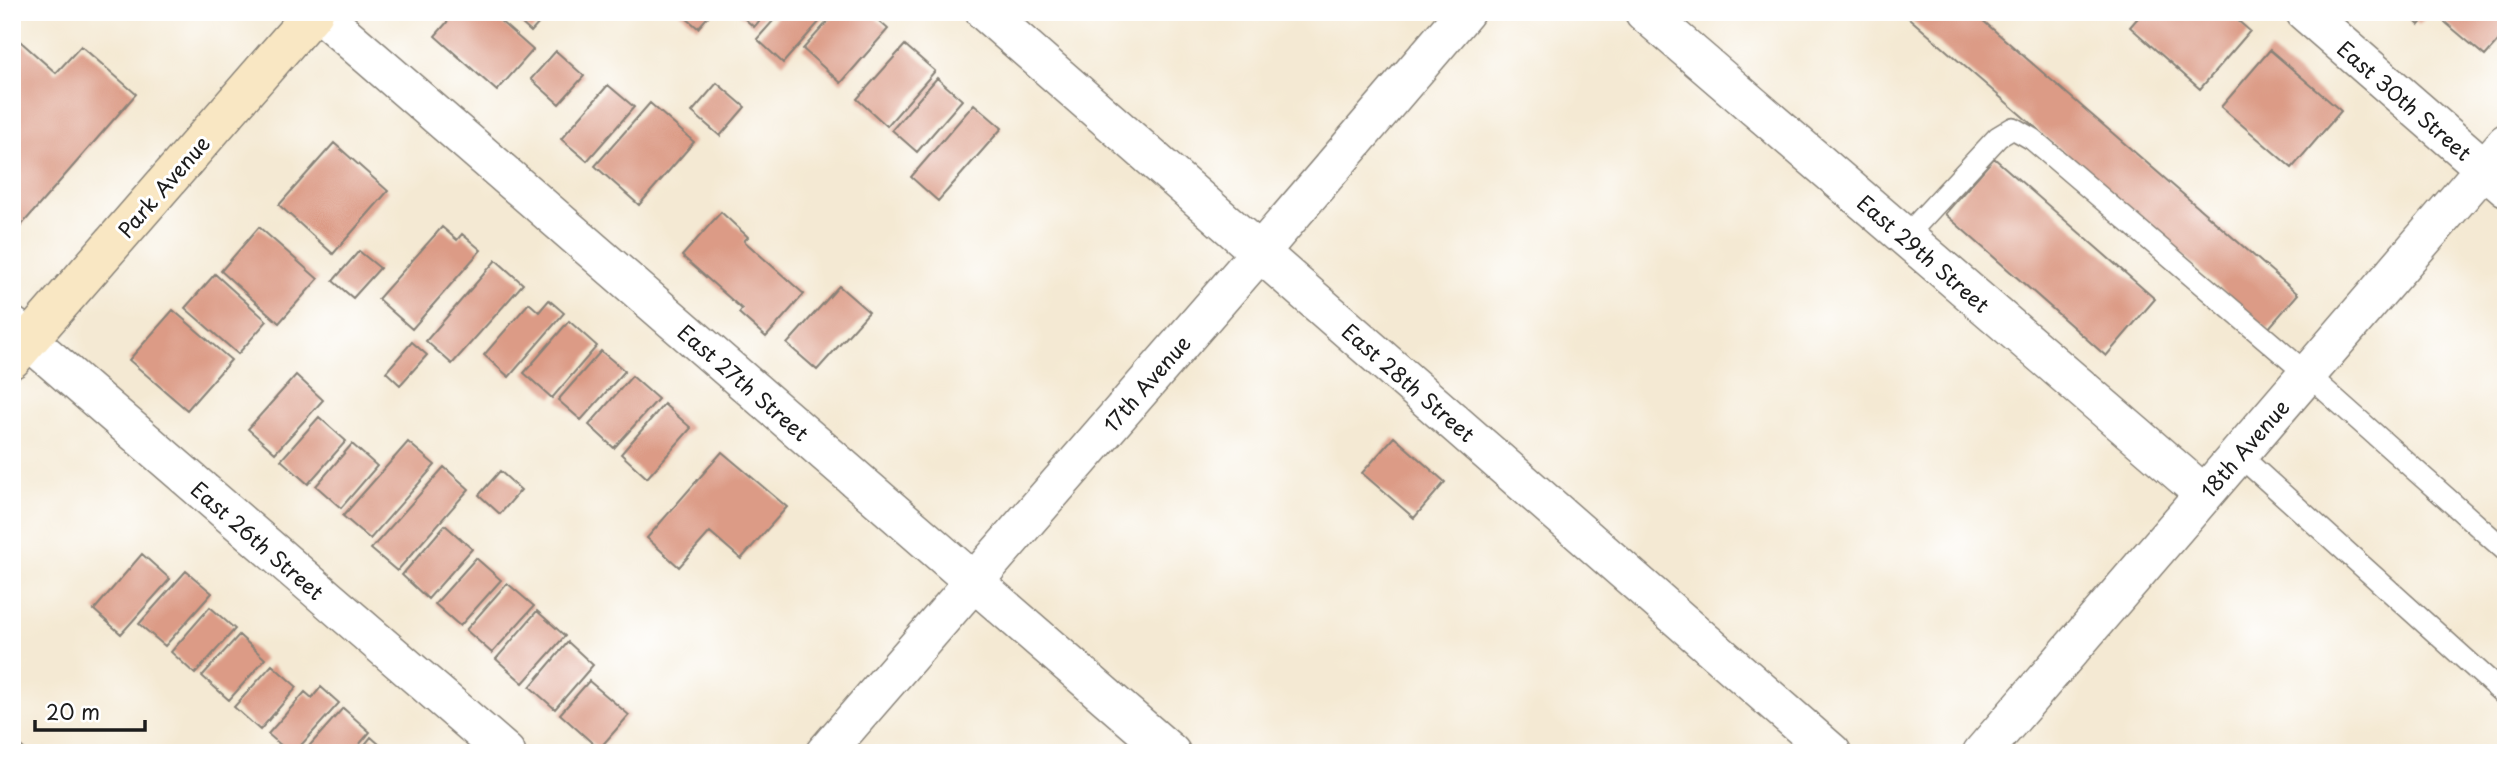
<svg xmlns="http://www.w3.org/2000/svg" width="2518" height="765" viewBox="0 0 2518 765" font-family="'Playpen Sans',sans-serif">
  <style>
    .building { fill: #dc9b86 }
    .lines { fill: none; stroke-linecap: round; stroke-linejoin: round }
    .lane-casing { stroke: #888278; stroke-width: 24 }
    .street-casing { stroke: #888278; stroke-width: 41 }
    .secondary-casing { stroke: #888278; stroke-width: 41 }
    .lane { stroke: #fff; stroke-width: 21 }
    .street { stroke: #fff; stroke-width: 38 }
    .secondary { stroke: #f9e7c3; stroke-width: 38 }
    .labels { text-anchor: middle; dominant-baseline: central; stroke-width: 6; stroke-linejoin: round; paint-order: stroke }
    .street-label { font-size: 21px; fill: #1c1c1c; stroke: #fff }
  </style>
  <rect width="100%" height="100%" fill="#fff"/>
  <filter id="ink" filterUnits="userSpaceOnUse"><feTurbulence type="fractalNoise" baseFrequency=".0143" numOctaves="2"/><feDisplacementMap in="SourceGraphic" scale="14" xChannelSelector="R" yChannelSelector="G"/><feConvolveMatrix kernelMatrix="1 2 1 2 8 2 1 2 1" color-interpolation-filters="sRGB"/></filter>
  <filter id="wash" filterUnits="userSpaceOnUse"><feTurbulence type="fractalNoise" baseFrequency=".00686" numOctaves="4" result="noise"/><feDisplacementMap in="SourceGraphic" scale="28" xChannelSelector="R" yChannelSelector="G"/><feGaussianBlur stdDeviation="1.57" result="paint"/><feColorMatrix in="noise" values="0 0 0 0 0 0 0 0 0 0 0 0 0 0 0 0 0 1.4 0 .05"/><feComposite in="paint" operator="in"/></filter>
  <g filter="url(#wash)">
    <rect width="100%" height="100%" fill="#f4e9d3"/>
    <g id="blocks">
      <path class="building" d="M 441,12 L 490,12 L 533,50 L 497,91 L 435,36 L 449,20 Z
        M 509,12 L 549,12 L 531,32 Z
        M 679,12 L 712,12 L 698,28 Z
        M 737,12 L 767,12 L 754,27 Z
        M 781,12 L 828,12 L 783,63 L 757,39 Z
        M 836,12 L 869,12 L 888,29 L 841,83 L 803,49 Z
        M 1902,12 L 1973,12 L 2298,294 L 2268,329 Z
        M 2143,12 L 2228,12 L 2250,31 L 2200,89 L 2130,27 Z
        M 2405,12 L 2430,12 L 2419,25 Z
        M 2445,12 L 2506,12 L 2506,32 L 2485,56 L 2440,18 Z
        M 12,34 L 56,73 L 81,46 L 136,94 L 12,236 Z
        M 905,45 L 935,71 L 887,126 L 857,99 Z
        M 2270,50 L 2341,111 L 2292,168 L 2221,107 Z
        M 556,51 L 584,76 L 559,104 L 531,79 Z
        M 937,78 L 962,100 L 917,152 L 892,130 Z
        M 717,83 L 745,107 L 720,136 L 692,112 Z
        M 608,85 L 634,107 L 587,161 L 561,139 Z
        M 650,103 L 694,142 L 639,205 L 595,166 Z
        M 974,104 L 1002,128 L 938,201 L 911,177 Z
        M 334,143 L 388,191 L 333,254 L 279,205 Z
        M 1994,158 L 2155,299 L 2106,356 L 1945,214 Z
        M 721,212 L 748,237 L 744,241 L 804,294 L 766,337 L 739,313 L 742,309 L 682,256 Z
        M 259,227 L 318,279 L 279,323 L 221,271 Z
        M 442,227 L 457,240 L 462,234 L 481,250 L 412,329 L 378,299 Z
        M 359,251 L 380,268 L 353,298 L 333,281 Z
        M 496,260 L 523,284 L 452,364 L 426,341 Z
        M 215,274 L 267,321 L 238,354 L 185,308 Z
        M 839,286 L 869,312 L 817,370 L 787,344 Z
        M 549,300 L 564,313 L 509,377 L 484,355 L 529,303 L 539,312 Z
        M 173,310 L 231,360 L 187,410 L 129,360 Z
        M 569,321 L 597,346 L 552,398 L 524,373 Z
        M 412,342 L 427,355 L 400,385 L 386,372 Z
        M 601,351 L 625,371 L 581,420 L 558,400 Z
        M 296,375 L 323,400 L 275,453 L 248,429 Z
        M 632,376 L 658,399 L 614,448 L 589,425 Z
        M 664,404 L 691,428 L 647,478 L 621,454 Z
        M 319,417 L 346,441 L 308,484 L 281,460 Z
        M 1394,437 L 1445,482 L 1414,518 L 1362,473 Z
        M 408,442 L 435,465 L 370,539 L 343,516 Z
        M 352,444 L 377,466 L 341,508 L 316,486 Z
        M 722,452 L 787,507 L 741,559 L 710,532 L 679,567 L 647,538 Z
        M 444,467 L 469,489 L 397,571 L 371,549 Z
        M 500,471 L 521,490 L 500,514 L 479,495 Z
        M 445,525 L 472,549 L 428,599 L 402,575 Z
        M 142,554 L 170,579 L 121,634 L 94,610 Z
        M 476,558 L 501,580 L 460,626 L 435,604 Z
        M 186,571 L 212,593 L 165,646 L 139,624 Z
        M 507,583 L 534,606 L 492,653 L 466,630 Z
        M 210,607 L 235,629 L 195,674 L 171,652 Z
        M 537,611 L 565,636 L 523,683 L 496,659 Z
        M 239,635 L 265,659 L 229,700 L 202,676 Z
        M 568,642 L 593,665 L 555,709 L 530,687 Z
        M 272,665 L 297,687 L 260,730 L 234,707 Z
        M 589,681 L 629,715 L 599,749 L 560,714 Z
        M 321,687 L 339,703 L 294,753 L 290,753 L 268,734 L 305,692 L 312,698 Z
        M 343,708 L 370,732 L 352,753 L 303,753 Z
        M 371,737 L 389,753 L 358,753 Z
        M 12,738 L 24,749 L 21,753 L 12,753 Z"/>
    </g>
  </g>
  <g filter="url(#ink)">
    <use href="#blocks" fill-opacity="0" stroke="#888278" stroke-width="2"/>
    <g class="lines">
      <g class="lane-casing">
        <path id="lane" d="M 1905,237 L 1998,137 L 2013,128 L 2032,139 L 2307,374 L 2506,551
          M 2238,454 L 2506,696"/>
      </g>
      <g class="street-casing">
        <path id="street" d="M 318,12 L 1171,753
          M 985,12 L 1832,753
          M 1644,12 L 2204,494
          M 2305,12 L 2506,187
          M 12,326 L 506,753
          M 825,753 L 1260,252 L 1465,12
          M 1982,753 L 2506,143"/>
      </g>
      <g class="secondary-casing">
        <path id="secondary" d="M 12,359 L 314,12"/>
      </g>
      <use href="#lane" class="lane"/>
      <use href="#street" class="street"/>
      <use href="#secondary" class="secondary"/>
    </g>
  </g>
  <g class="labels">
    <g class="street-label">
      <text transform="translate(2405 100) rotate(41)">East 30th Street</text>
      <text transform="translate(163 186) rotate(-49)">Park Avenue</text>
      <text transform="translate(1924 253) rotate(41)">East 29th Street</text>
      <text transform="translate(744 382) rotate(41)">East 27th Street</text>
      <text transform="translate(1409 382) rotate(41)">East 28th Street</text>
      <text transform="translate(1146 383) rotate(-49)">17th Avenue</text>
      <text transform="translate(2244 448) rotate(-49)">18th Avenue</text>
      <text transform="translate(258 540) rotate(41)">East 26th Street</text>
    </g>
  </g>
  <rect width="2518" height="765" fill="none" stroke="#fff" stroke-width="42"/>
  <path d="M35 720v10h110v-10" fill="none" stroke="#1c1c1c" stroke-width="3.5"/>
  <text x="46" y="720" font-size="21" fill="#1c1c1c" stroke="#ffffff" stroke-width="5" paint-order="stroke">20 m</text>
</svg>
